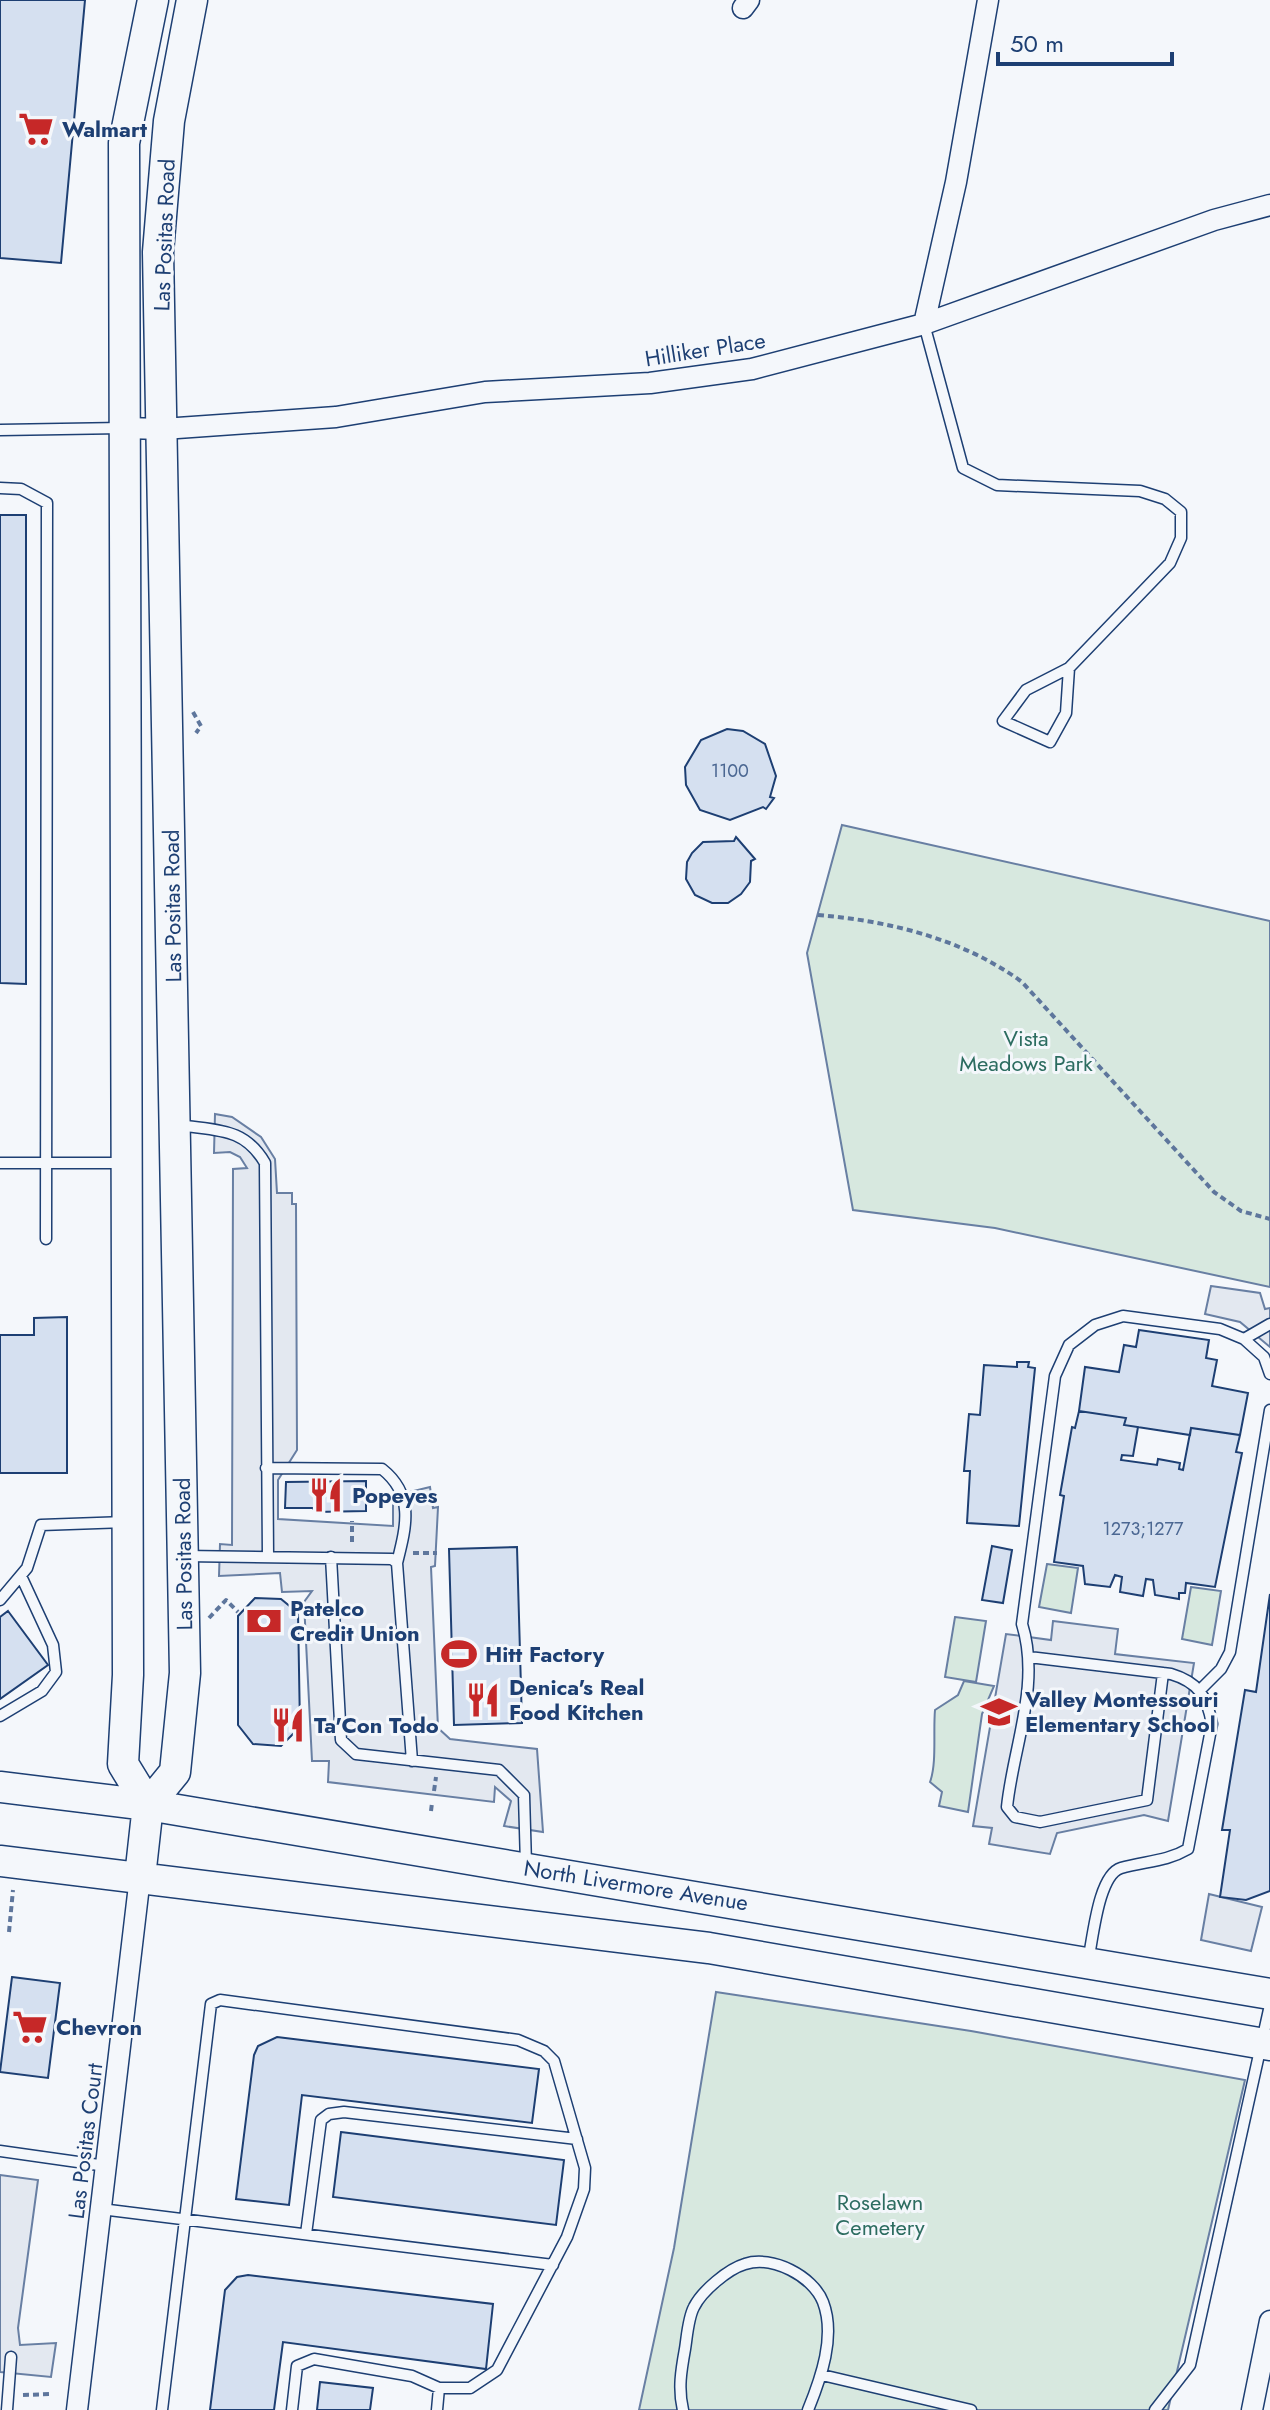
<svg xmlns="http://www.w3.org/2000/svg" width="1270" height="2410" viewBox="0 0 1270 2410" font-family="Jost,sans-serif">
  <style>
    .green { fill: #d7e8df; stroke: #687fa3; stroke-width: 2 }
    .parking { fill: #e3e8f0; stroke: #687fa3; stroke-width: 2 }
    .building { fill: #d5e0f0; stroke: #1d3f73; stroke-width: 2 }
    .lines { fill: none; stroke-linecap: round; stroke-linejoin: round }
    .service-casing { stroke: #1d3f73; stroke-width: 13 }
    .minor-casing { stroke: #1d3f73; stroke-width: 23 }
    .secondary-casing { stroke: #1d3f73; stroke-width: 33 }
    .path { stroke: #5e769c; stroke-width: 4; stroke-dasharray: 6 4; stroke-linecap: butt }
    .service { stroke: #f4f7fb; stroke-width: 10 }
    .minor { stroke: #f4f7fb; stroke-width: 20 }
    .secondary { stroke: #f4f7fb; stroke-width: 30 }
    .labels { text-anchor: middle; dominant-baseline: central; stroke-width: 6; stroke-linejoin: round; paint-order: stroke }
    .number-label { font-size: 18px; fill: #4b6792 }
    .poi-label { font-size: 22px; font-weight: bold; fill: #1d3f73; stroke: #f4f7fb; text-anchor: start }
    .street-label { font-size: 22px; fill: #1d3f73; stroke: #f4f7fb }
    .park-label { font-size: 22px; fill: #2c6c60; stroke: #f4f7fb }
  </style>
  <rect width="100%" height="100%" fill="#f4f7fb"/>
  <path class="green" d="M 842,825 L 1270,921 L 1270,1287 L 995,1228 L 853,1210 L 807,953 Z
    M 1047,1564 L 1078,1568 L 1071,1613 L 1039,1607 Z
    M 1191,1587 L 1221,1591 L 1212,1645 L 1182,1639 Z
    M 955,1617 L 986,1621 L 976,1682 L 945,1677 Z
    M 964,1681 L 994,1686 L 982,1714 L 968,1812 L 939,1806 L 942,1792 L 930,1782 C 937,1763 933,1732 935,1710 L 958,1695 Z
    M 716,1992 L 971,2031 L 1245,2080 L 1168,2410 L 639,2410 L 674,2248 Z"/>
  <path class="parking" d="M 215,1114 L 232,1117 L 261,1137 L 275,1159 L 277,1193 L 292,1193 L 292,1204 L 296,1204 L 297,1450 L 278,1480 L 278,1519 L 393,1526 L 393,1496 L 430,1487 L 433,1508 L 438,1507 L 435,1566 L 431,1567 L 438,1728 L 450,1739 L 537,1749 L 543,1832 L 504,1826 L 511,1801 L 495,1787 L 494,1802 L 328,1782 L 329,1761 L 312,1761 L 304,1602 L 312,1591 L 282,1592 L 280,1573 L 219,1576 L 220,1544 L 232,1545 L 233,1169 L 247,1168 L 240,1157 L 230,1152 L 214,1153 Z
    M 1211,1286 L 1260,1293 L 1265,1309 L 1270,1308 L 1270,1347 L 1240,1322 L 1205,1314 Z
    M 1053,1621 L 1118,1629 L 1115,1654 L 1194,1663 L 1168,1821 L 1144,1815 L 1057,1833 L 1050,1854 L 989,1844 L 992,1828 L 973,1826 L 1006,1634 L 1051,1640 Z
    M 1209,1894 L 1262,1907 L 1251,1951 L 1201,1940 Z
    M 0,2175 L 38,2180 L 18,2328 L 20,2345 L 56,2343 L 51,2377 L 0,2372 Z"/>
  <path class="building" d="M 0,0 L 85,0 L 61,263 L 0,258 Z
    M 0,515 L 26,515 L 26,984 L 0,983 Z
    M 727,729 L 743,731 L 765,744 L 776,776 L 770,797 L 774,798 L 766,809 L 763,807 L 730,820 L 700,810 L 686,785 L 685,767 L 701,740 Z
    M 736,837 L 755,859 L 751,861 L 750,882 L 741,894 L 728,903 L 712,903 L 695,895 L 686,879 L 687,862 L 692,853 L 703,842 L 734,841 Z
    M 67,1317 L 67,1473 L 0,1473 L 0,1335 L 34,1335 L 34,1318 Z
    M 1139,1330 L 1209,1340 L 1206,1358 L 1217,1360 L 1212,1386 L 1248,1393 L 1240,1435 L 1191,1428 L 1190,1435 L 1124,1425 L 1126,1418 L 1079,1411 L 1085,1367 L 1119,1372 L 1124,1345 L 1136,1347 Z
    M 1017,1362 L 1029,1362 L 1028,1367 L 1035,1368 L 1019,1526 L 967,1523 L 970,1471 L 964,1471 L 969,1414 L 980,1415 L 984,1365 L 1017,1367 Z
    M 1079,1411 L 1126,1418 L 1124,1425 L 1138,1427 L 1133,1456 L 1122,1455 L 1121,1460 L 1157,1465 L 1158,1459 L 1180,1463 L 1179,1469 L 1183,1470 L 1191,1428 L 1240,1435 L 1236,1452 L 1242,1453 L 1215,1587 L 1186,1583 L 1185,1593 L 1179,1593 L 1179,1599 L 1155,1595 L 1153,1580 L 1146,1579 L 1143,1596 L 1120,1592 L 1122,1577 L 1115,1575 L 1110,1587 L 1085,1584 L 1083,1566 L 1054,1562 L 1064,1496 L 1060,1495 L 1072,1427 L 1075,1428 Z
    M 366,1481 L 366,1511 L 315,1512 L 313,1508 L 285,1508 L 286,1482 Z
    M 992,1546 L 1012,1550 L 1003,1603 L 982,1600 Z
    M 517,1547 L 522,1723 L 454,1725 L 449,1549 Z
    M 1270,1594 L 1270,1891 L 1246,1900 L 1220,1897 L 1230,1830 L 1222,1830 L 1245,1690 L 1256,1692 Z
    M 255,1598 L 281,1599 L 298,1613 L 300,1727 L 281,1746 L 253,1744 L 238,1725 L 238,1616 Z
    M 8,1611 L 48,1665 L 0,1699 L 0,1617 Z
    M 12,1977 L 60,1983 L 48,2078 L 0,2072 Z
    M 277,2037 L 539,2069 L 532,2123 L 302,2095 L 289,2205 L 236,2199 L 254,2055 L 258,2046 Z
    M 341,2132 L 564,2160 L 556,2225 L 333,2197 Z
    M 248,2275 L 493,2304 L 486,2369 L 283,2342 L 274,2410 L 210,2410 L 225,2290 L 237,2277 Z
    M 320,2382 L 373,2388 L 370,2410 L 317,2410 Z"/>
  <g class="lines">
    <g class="service-casing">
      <path id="service" d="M 924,324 L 963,468 L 997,485 L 1140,491 L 1165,499 L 1181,512 L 1181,538 L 1170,563 L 1069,668 L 1026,690 L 1003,721 L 1050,742 L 1066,713 L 1069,668
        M 0,430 L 122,428
        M 0,488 L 21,489 L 47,503 L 46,1239
        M 179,1125 C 217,1131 244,1127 265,1163 L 268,1557
        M 0,1163 L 124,1163
        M 1244,1339 L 1270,1324
        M 266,1468 L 382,1469 C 415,1495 406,1527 397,1563
        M 185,1556 L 392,1559 L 397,1563 L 412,1761
        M 331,1557 L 341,1740 L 356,1754 L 499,1770 L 524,1795 L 526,1865
        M 0,1600 L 27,1568 L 41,1525 L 126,1522
        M 1029,1657 L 1171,1674 C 1198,1682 1207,1696 1212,1724 L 1188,1849 C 1166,1862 1144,1861 1121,1868 C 1098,1875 1093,1939 1088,1961
        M 1163,1673 L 1147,1800 L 1040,1822 L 1015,1817 L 1007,1807 C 1013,1747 1041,1685 1022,1624 L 1055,1376 L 1069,1345 L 1095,1325 L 1123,1316 L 1220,1329 L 1244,1339 L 1264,1357 L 1270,1374
        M 1200,1690 L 1221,1669 L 1230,1652 L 1270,1410
        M 0,1716 L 42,1691 L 56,1672 L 53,1645 L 21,1576
        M 0,2151 L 106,2166
        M 101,2209 L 553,2265
        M 306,2234 L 321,2120 L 329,2114 L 344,2112 L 577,2139
        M 822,2375 L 971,2410
        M 7,2410 L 11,2357
        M 162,2410 L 211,2004 L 220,2000 L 518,2040 L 544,2051 L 554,2061 L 585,2168 L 584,2189 L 567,2237 L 497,2370 L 470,2388 L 439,2388 L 412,2376 L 314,2359 L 297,2366 L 292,2410
        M 437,2410 L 439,2388
        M 683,2410 C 678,2389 681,2371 685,2349 C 687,2337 688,2318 694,2307 C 702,2291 728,2269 745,2264 C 772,2255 813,2276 823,2302 C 836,2336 821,2378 808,2410
        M 1155,2410 L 1190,2365 L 1270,2005"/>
    </g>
    <g class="minor-casing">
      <path id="minor" d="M 743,8 L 749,0
        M 924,324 L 956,182 L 988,0
        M 124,428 L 163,429 L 336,417 L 485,392 L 650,383 L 752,369 L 924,324 L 1214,220 L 1270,205
        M 77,2410 L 140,1877
        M 1252,2410 L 1270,2321"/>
    </g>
    <g class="secondary-casing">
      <path id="secondary" d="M 0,1787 L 148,1805 L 1270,1994
        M 148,1805 L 123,1764 L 128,1675 L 124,143 L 153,0
        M 0,1861 L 709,1948 L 1270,2045
        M 140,1877 L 148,1805 L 175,1772 L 185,1673 L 158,252 L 169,121 L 192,0"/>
    </g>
    <path class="path" d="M 193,712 L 201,726 L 196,733
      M 818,915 C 890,921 963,939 1022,982 L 1214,1192 L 1241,1211 L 1270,1219
      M 352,1542 L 352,1521
      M 413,1553 L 437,1553
      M 209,1618 L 226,1600 L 238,1612
      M 434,1791 L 436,1777
      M 431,1811 L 432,1803
      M 9,1932 L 13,1890
      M 23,2395 L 52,2394"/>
    <use href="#service" class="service"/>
    <use href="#minor" class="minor"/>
    <use href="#secondary" class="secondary"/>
  </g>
  <defs>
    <g id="supermarket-bare" transform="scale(2.76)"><path d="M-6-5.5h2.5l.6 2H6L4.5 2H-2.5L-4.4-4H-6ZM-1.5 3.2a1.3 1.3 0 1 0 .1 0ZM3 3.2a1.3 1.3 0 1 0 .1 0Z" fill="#c62828" stroke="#f4f7fb" stroke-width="2.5" paint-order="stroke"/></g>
    <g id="restaurant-bare" transform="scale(2.76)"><path d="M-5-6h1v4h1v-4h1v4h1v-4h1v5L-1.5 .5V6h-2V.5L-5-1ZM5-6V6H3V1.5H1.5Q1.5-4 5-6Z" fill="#c62828" stroke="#f4f7fb" stroke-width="2.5" paint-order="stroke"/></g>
    <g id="bank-bare" transform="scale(2.76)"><path d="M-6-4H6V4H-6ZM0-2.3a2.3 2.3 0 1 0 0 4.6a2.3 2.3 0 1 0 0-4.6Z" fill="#c62828" stroke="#f4f7fb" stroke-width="2.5" paint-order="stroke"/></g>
    <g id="stadium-bare" transform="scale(2.76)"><path d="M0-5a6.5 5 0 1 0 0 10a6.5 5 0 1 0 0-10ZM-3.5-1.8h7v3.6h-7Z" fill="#c62828" stroke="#f4f7fb" stroke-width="2.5" paint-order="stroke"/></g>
    <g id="school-bare" transform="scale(2.76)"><path d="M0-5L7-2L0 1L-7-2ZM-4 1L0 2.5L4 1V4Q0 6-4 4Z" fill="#c62828" stroke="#f4f7fb" stroke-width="2.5" paint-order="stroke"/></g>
  </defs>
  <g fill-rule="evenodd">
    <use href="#supermarket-bare" x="36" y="129"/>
    <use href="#restaurant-bare" x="326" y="1495"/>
    <use href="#bank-bare" x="264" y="1621"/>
    <use href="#stadium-bare" x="459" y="1654"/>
    <use href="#restaurant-bare" x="483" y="1700"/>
    <use href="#school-bare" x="999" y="1712"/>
    <use href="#restaurant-bare" x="288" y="1725"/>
    <use href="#supermarket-bare" x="30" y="2027"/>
  </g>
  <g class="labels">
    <g class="number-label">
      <text x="730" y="771">1100</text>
      <text x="1143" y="1529">1273;1277</text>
    </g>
    <g class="poi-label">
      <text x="62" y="129">Walmart</text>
      <text x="352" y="1495">Popeyes</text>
      <text x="290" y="1608">Patelco<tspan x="290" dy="25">Credit Union</tspan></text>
      <text x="485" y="1654">Hitt Factory</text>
      <text x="509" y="1687">Denica's Real<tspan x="509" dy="25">Food Kitchen</tspan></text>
      <text x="1025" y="1699">Valley Montessouri<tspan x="1025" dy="25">Elementary School</tspan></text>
      <text x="314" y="1725">Ta'Con Todo</text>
      <text x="56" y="2027">Chevron</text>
    </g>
    <g class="street-label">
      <text transform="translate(164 235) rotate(-88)">Las Positas Road</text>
      <text transform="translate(705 349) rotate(-9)">Hilliker Place</text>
      <text transform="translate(172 906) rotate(-91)">Las Positas Road</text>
      <text transform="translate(183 1554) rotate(-91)">Las Positas Road</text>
      <text transform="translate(636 1885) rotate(9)">North Livermore Avenue</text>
      <text transform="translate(85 2141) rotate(-83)">Las Positas Court</text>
    </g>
    <g class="park-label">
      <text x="1026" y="1038">Vista<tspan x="1026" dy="25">Meadows Park</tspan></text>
      <text x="880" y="2202">Roselawn<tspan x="880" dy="25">Cemetery</tspan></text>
    </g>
  </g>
  <path d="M998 52v12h174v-12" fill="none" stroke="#1d3f73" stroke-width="4"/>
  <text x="1010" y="52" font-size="24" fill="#1d3f73" stroke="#f4f7fb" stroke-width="6" paint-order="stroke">50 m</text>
</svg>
